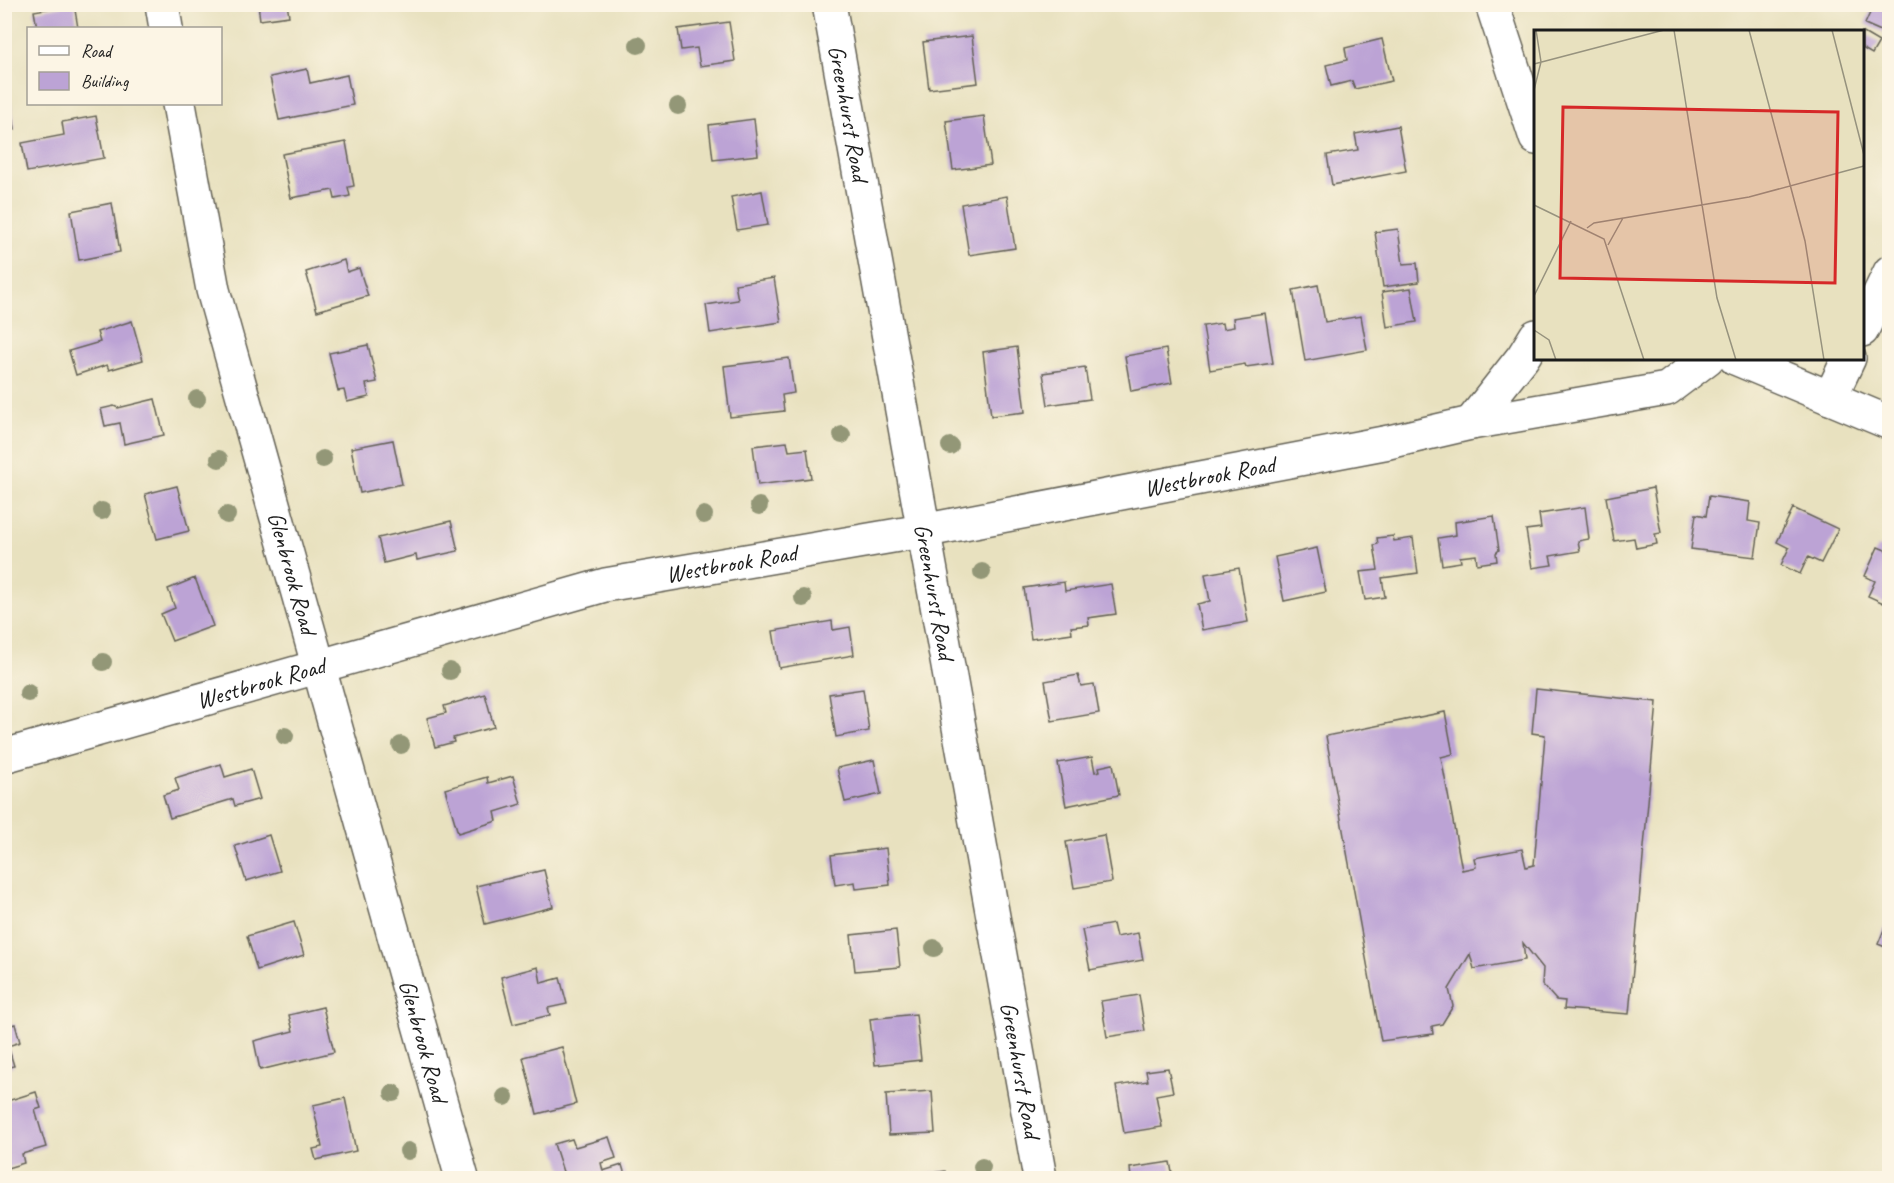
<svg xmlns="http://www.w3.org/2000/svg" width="1894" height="1183" viewBox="0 0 1894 1183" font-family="Caveat,sans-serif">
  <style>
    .building { fill: #bca3d5 }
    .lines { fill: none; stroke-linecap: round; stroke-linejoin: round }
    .minor-casing { stroke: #636155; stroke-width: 36 }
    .minor { stroke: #fff; stroke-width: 33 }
    .tree { fill: #939777 }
    .labels { text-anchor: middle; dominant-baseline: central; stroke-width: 4.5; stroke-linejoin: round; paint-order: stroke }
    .street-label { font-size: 24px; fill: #1c1c1c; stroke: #fcf5e5 }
    .inset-road { fill: none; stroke: #96927e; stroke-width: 1.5 }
    .view { fill: #d62828; fill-opacity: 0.15; stroke: #d62828; stroke-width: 3 }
    .inset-edge { fill: none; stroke: #1c1c1c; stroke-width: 3 }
  </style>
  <rect width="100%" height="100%" fill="#fcf5e5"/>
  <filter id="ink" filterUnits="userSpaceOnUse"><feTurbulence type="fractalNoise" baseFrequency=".0167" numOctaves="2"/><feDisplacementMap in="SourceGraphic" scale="12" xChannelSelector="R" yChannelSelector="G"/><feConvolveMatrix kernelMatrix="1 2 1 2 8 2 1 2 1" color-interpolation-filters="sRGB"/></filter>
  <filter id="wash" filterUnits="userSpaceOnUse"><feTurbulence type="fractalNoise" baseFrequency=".008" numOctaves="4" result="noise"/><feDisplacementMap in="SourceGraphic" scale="24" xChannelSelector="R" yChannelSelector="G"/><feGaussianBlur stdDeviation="1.35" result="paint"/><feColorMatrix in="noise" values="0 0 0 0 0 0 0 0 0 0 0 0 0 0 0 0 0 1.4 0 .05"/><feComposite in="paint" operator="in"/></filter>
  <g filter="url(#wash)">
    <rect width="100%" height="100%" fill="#e8e1bf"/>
    <g id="blocks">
      <path class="building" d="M 74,4 L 78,28 L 37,28 L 34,11 Z
        M 258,4 L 287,4 L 289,16 L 260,20 Z
        M 1874,4 L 1890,4 L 1890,35 L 1865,24 Z
        M 729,22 L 735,61 L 700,66 L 697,48 L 681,50 L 678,29 Z
        M 1862,32 L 1879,42 L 1872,54 L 1862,48 Z
        M 972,36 L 978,83 L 929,89 L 923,42 Z
        M 1382,39 L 1392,81 L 1355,89 L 1352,81 L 1331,86 L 1326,65 L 1347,60 L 1345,48 Z
        M 307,69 L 310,83 L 347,75 L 353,105 L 279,120 L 270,77 Z
        M 10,97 L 15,129 L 4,130 L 4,98 Z
        M 96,116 L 104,158 L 27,172 L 22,143 L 64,135 L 62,122 Z
        M 984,116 L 991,165 L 953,170 L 946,121 Z
        M 754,119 L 758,155 L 713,160 L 709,125 Z
        M 1398,126 L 1406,171 L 1332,185 L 1327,155 L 1358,150 L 1355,134 Z
        M 346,142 L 354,186 L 348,187 L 350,196 L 335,199 L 333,190 L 291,198 L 282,154 Z
        M 762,191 L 768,225 L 737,230 L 731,197 Z
        M 1007,196 L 1015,248 L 969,255 L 961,204 Z
        M 112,203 L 120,252 L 79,260 L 71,211 Z
        M 1398,229 L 1403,264 L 1417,263 L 1419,282 L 1383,287 L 1375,232 Z
        M 344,260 L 347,272 L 359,268 L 368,296 L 317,311 L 306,272 Z
        M 774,278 L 781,322 L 710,333 L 706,305 L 738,300 L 735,284 Z
        M 1318,285 L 1325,322 L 1361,316 L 1367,350 L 1305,361 L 1293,290 Z
        M 1411,288 L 1417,322 L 1387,327 L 1382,292 Z
        M 1265,313 L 1273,363 L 1246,367 L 1245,364 L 1210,370 L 1203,326 L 1222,323 L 1223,329 L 1234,327 L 1233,318 Z
        M 132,321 L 143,360 L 109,370 L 107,365 L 76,375 L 69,351 L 100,342 L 97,332 Z
        M 368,345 L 377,382 L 366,384 L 369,397 L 347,402 L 344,390 L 338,391 L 329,353 Z
        M 1017,347 L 1025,412 L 991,416 L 983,352 Z
        M 1166,349 L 1172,383 L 1131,391 L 1125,356 Z
        M 789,358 L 794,393 L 782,395 L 784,411 L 730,417 L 724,366 Z
        M 1085,367 L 1090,399 L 1048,405 L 1043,373 Z
        M 155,399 L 164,435 L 124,444 L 120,423 L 105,426 L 101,409 L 114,406 L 118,408 Z
        M 393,440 L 402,484 L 360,493 L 351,448 Z
        M 787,442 L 789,451 L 807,449 L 811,478 L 758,485 L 753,446 Z
        M 177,486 L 189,531 L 157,539 L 145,494 Z
        M 1653,488 L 1661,533 L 1655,534 L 1657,544 L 1636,548 L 1634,538 L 1614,541 L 1606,497 Z
        M 1709,496 L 1750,502 L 1748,521 L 1760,523 L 1755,557 L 1691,549 L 1696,514 L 1706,516 Z
        M 1585,507 L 1589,539 L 1578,541 L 1580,551 L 1550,556 L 1552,565 L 1532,568 L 1526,530 L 1541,528 L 1539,514 Z
        M 1793,508 L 1838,529 L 1821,563 L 1808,557 L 1800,574 L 1781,565 L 1789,548 L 1777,542 Z
        M 1494,516 L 1499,550 L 1496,553 L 1497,561 L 1477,564 L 1476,555 L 1460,557 L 1461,562 L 1442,565 L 1438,538 L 1456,535 L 1455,522 Z
        M 451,521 L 458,551 L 417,560 L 416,555 L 384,563 L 378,538 Z
        M 1393,536 L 1394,541 L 1413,538 L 1418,573 L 1382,578 L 1385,597 L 1365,600 L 1360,572 L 1378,570 L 1374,545 L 1378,544 L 1377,538 Z
        M 1878,547 L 1890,552 L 1890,606 L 1868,596 L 1875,581 L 1865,576 Z
        M 1317,548 L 1326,592 L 1284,601 L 1275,557 Z
        M 1239,568 L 1248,622 L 1202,630 L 1197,604 L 1210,601 L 1205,574 Z
        M 195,578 L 213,626 L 172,641 L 161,614 L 175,608 L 168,589 Z
        M 1064,582 L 1065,591 L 1111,584 L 1116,614 L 1088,618 L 1089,625 L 1071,627 L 1072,633 L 1031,639 L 1024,588 Z
        M 832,621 L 833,630 L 850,627 L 854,655 L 779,668 L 773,631 Z
        M 1078,675 L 1081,686 L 1094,684 L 1099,713 L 1052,721 L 1045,681 Z
        M 863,689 L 869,731 L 836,737 L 829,694 Z
        M 1536,689 L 1657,702 L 1629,1014 L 1564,1009 L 1565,1001 L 1556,1000 L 1542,984 L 1543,968 L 1523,943 L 1525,960 L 1474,969 L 1470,954 L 1449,989 L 1453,1006 L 1442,1024 L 1432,1026 L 1433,1034 L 1381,1041 L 1326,736 L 1445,712 L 1453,754 L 1441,757 L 1462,870 L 1476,867 L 1474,858 L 1522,849 L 1526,867 L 1534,865 L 1545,735 L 1532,733 Z
        M 485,694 L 494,727 L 453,738 L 454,742 L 435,747 L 427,718 L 446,713 L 444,706 Z
        M 1092,757 L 1095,772 L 1100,771 L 1099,767 L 1113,764 L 1119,795 L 1066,806 L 1058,763 Z
        M 874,760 L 881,794 L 845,802 L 837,768 Z
        M 221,764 L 225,777 L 251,769 L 260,799 L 235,806 L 233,799 L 170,818 L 163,795 L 179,790 L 175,778 Z
        M 513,776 L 521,804 L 495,812 L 497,821 L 458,833 L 445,789 L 487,777 L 488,783 Z
        M 269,835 L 280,871 L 246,881 L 235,846 Z
        M 1104,835 L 1112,882 L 1074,888 L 1066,842 Z
        M 886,848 L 890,885 L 856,889 L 855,882 L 835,885 L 831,855 Z
        M 544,870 L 553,907 L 485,924 L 476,886 Z
        M 1890,915 L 1890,949 L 1878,944 Z
        M 294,922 L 304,955 L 257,970 L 247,936 Z
        M 1113,924 L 1116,937 L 1138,933 L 1143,960 L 1090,970 L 1082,930 Z
        M 896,930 L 900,967 L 855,971 L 851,935 Z
        M 538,967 L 541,983 L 560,978 L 567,1004 L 548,1008 L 550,1015 L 513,1024 L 501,977 Z
        M 1139,995 L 1145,1031 L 1107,1037 L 1101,1001 Z
        M 323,1007 L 334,1052 L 260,1070 L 254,1041 L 293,1031 L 289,1015 Z
        M 916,1014 L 921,1060 L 875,1065 L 870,1019 Z
        M 15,1024 L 20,1042 L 8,1046 L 14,1066 L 4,1068 L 4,1027 Z
        M 562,1047 L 576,1104 L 537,1114 L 523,1057 Z
        M 1168,1068 L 1173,1092 L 1156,1095 L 1162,1127 L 1124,1133 L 1116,1086 L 1148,1081 L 1146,1071 Z
        M 932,1091 L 935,1133 L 889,1135 L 886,1094 Z
        M 36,1092 L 41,1108 L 35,1110 L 46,1147 L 22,1154 L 24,1163 L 4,1169 L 4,1102 Z
        M 345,1098 L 356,1151 L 316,1160 L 313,1149 L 322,1147 L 313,1105 Z
        M 609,1137 L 616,1158 L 601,1163 L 603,1171 L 622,1165 L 626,1178 L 565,1178 L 554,1144 L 572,1139 L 575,1147 Z
        M 1170,1162 L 1173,1178 L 1131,1178 L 1130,1168 Z
        M 945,1171 L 946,1178 L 906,1178 L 906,1177 Z"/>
    </g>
  </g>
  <g filter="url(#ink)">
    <use href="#blocks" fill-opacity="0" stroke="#636155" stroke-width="1.5"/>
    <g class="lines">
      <g class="minor-casing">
        <g id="minor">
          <path d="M 162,4 L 166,28"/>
          <path id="s1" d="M 829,4 L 1040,1178"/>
          <path d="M 1492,4 L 1536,138"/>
          <path id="s2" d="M 179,104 L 213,290 L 462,1178"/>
          <path d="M 1862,330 L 1890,272"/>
          <path d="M 1735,358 L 1890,423"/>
          <path d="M 1830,398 L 1849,358"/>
          <path d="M 1471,423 L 1523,357 L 1536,336"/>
          <path id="s3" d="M 4,756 L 605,585 L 922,531 L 1389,442 L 1471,423 L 1667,389 L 1708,358"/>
        </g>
      </g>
      <use href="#minor" class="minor"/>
    </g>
    <g class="tree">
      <circle cx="638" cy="45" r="9"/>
      <circle cx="678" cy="106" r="9"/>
      <circle cx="197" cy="399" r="9"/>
      <circle cx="842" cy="435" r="9"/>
      <circle cx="950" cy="446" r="9"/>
      <circle cx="219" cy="459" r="9"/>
      <circle cx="323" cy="459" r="9"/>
      <circle cx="759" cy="506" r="9"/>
      <circle cx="102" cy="511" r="9"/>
      <circle cx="227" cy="515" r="9"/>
      <circle cx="704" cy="515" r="9"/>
      <circle cx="982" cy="572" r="9"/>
      <circle cx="803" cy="598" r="9"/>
      <circle cx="103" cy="662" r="9"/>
      <circle cx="450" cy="671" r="9"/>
      <circle cx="28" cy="693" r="9"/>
      <circle cx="285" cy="736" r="9"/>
      <circle cx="401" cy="745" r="9"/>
      <circle cx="934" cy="948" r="9"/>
      <circle cx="393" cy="1093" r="9"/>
      <circle cx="505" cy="1097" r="9"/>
      <circle cx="408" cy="1151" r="9"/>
      <circle cx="982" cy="1167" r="9"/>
    </g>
  </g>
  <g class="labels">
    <g class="street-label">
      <text stroke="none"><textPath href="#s1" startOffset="111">Greenhurst Road</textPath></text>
      <text stroke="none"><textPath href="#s3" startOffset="1239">Westbrook Road</textPath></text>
      <text stroke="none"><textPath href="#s3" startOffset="753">Westbrook Road</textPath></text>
      <text stroke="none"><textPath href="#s2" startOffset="483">Glenbrook Road</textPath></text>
      <text stroke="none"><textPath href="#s1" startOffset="597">Greenhurst Road</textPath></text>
      <text stroke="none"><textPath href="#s3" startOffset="267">Westbrook Road</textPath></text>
      <text stroke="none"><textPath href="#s2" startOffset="969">Glenbrook Road</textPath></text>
      <text stroke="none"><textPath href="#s1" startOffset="1083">Greenhurst Road</textPath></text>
    </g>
  </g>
  <g transform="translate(1534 30)">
    <rect width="330" height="330" fill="#e8e1bf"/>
    <path class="inset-road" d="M 140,0 L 183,268 L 202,330M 215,0 L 271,211 L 290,330M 298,0 L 330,125M 0,34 L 130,0M 0,60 L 7,32 L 2,0M 0,175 L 70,209 L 110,330M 53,198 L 60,193 L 215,167 L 330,136M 74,215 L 89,188M 0,266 L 37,191M 0,300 L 15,310 L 22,330"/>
    <path class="view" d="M 29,77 L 304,82 L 301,253 L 26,248 Z"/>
    <rect width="330" height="330" class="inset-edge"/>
  </g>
  <rect width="1894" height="1183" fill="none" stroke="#fcf5e5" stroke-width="24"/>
  <rect x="27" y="27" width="195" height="78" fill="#fcf5e5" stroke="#a29e95" stroke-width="1.5"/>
  <rect x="39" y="46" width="30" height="9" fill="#ffffff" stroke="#a29e95" stroke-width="1.5"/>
  <text x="81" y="57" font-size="18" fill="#1c1c1c">Road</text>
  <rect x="39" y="72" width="30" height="18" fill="#bca3d5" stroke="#a29e95" stroke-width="1.5"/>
  <text x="81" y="87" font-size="18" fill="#1c1c1c">Building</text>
</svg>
